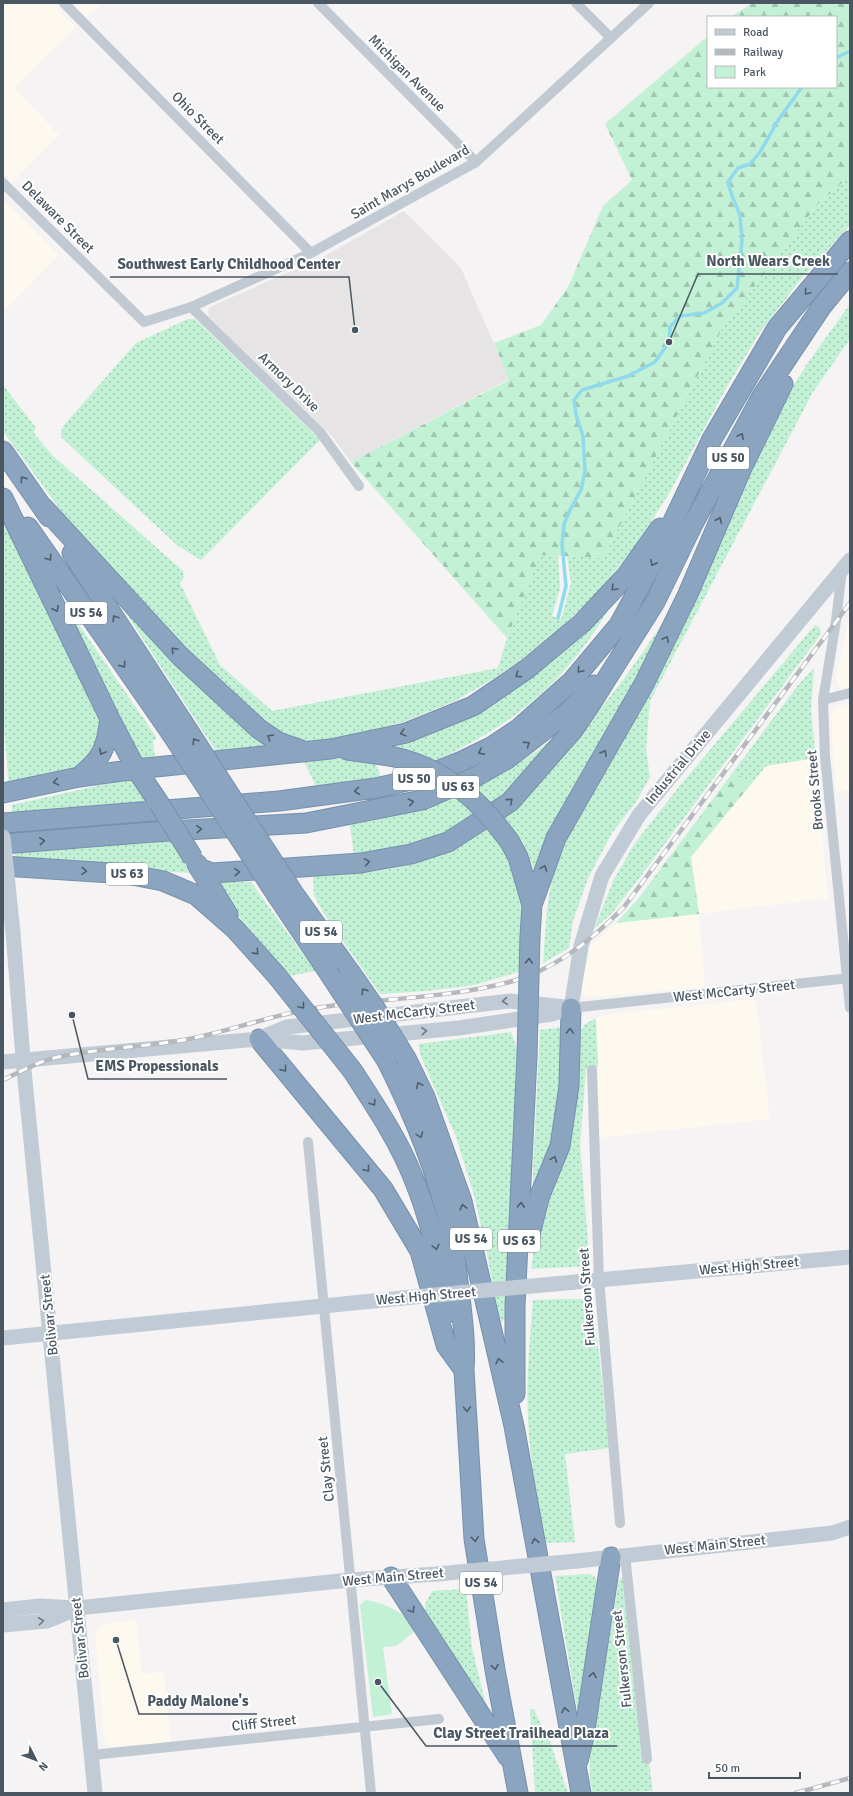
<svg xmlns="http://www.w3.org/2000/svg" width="853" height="1796" viewBox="0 0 853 1796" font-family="Signika,sans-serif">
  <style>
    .commercial { fill: #fdf9ef }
    .education { fill: #e6e4e5 }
    .grass { fill: url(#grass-dots) }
    .forest { fill: url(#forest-firs) }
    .park { fill: #c3f1d5 }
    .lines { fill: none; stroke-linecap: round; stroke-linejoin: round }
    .stream { stroke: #90daee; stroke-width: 3.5 }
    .highway-casing { stroke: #7690ad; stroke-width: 21 }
    .street { stroke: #c1cad2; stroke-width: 10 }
    .secondary { stroke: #c1cbd6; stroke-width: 15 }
    .highway { stroke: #8ba5c1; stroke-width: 19 }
    .rail-casing { stroke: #b5b8bd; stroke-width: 4.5 }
    .rail { stroke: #fff; stroke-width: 3; stroke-dasharray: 9; stroke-linecap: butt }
    .highway-bridge-casing { stroke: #7690ad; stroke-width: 21; stroke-linecap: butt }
    .secondary-bridge { stroke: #c1cbd6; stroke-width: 15 }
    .highway-bridge { stroke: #8ba5c1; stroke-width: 19 }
    .oneway { stroke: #505e6b }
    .oneway2 { stroke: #6e7984 }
    .labels { text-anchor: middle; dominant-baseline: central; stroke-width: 4; stroke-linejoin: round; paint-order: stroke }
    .shield { fill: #fff; stroke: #808990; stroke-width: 1 }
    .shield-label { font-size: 13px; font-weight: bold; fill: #4a5661 }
    .street-label { font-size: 14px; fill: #4a5661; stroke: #fff }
    .leader { fill: none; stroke: #4a5661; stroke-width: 1.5 }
    .callout-dot { fill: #4a5661; stroke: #fff; stroke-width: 1.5 }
    .callout-label { font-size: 15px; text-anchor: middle; font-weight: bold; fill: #4a5661; stroke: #fff; stroke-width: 4; stroke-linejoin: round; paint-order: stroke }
  </style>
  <defs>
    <pattern id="grass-dots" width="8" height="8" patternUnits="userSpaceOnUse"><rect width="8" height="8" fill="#c3f1d5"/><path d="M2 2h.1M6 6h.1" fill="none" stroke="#a0c6b0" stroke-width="1.8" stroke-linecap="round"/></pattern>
    <pattern id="forest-firs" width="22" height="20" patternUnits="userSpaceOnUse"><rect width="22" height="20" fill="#c3f1d5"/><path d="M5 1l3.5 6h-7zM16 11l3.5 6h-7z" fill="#a0c6b0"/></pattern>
  </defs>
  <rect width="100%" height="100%" fill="#f5f3f3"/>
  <path class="commercial" d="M 3,3 L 53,3 L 76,27 L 14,88 L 59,135 L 12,182 L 3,172 Z
    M 73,3 L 102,3 L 87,17 Z
    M 3,199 L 59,255 L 3,312 Z
    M 850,613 L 850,686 L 842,689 L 838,685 L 836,677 Z
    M 850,703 L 850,789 L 836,793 L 831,716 L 836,707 Z
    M 816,758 L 828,898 L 699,914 L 705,987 L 593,997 L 584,995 L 581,987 L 591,945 L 616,923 L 699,914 L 691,857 L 766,766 Z
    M 756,999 L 770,1119 L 595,1138 L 594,1107 L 598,1067 L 596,1018 L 605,1015 Z
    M 136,1620 L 142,1674 L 164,1672 L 171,1742 L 111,1747 L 106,1743 L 104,1738 L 95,1633 L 102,1624 Z"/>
  <path class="education" d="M 404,211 L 461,268 L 509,379 L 351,462 L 332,436 L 209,317 L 208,312 L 210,307 L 323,257 Z"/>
  <path class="grass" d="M 850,176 L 850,225 L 805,274 L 760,332 L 725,390 L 670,492 L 634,548 L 600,590 L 556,632 L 514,665 L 491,680 L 455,701 L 406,721 L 361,733 L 313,742 L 292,740 L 276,733 L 223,687 L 79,536 L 51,497 L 3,431 L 3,385 L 36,428 L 33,432 L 52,455 L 183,571 L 184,578 L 180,583 L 220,665 L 272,711 L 498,668 L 507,638 L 541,554 L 558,555 L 560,588 L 552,616 L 561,620 L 571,583 L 567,556 L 603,558 L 723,327 L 818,204 Z
    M 850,304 L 850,339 L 813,392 L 650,701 L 646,750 L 650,777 L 636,802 L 612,833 L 588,878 L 573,921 L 569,948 L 543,963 L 547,908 L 554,867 L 567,836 L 657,680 L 680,634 L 755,459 L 781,405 L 807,364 Z
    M 188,319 L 195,319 L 320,440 L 201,560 L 178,546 L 61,437 L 61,432 L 64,425 L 136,343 Z
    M 3,515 L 105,724 L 85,768 L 9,787 L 3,714 Z
    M 677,600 L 648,659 L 535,873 L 523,842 L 505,818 C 538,788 565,755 592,720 C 623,681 651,642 677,600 Z
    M 118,601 L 267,744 L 270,750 L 216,751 Z
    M 613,603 C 603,618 593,635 582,649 C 542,702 492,735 432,762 L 401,749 L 383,745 L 422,734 Z
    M 75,619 L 157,738 L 153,741 L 155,759 L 142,760 L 71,621 Z
    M 815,625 L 820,628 L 821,634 L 634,885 L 612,913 L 594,929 L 614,879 L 635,843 L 678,788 Z
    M 814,668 L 811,711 L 816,758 L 766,766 L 752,783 L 733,772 L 799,684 Z
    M 552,739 L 499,803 L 428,842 L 354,856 L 350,825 C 429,809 488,791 552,739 Z
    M 346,758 L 375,762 L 382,780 L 317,788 L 304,762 Z
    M 132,778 L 149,803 L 12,812 L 12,805 Z
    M 490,828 L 513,864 L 524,909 L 522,971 L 474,985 L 426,991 L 380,994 L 324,914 L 314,895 L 313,876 C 340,874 368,874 395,868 C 430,861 460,846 490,828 Z
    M 171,840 L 190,873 L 16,863 L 15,853 Z
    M 217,882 L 251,882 L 315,971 L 290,976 L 227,903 Z
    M 596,1018 L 598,1067 L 586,1069 L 580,1145 L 590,1266 L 531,1269 L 536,1234 L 579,1036 L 584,1025 Z
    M 561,1027 L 564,1030 L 565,1036 L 554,1131 L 533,1195 L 533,1169 L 540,1030 Z
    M 511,1032 L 521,1060 L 516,1091 L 506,1315 L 502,1322 L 497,1312 L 487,1252 L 474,1195 L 456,1137 L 421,1057 L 418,1044 Z
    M 562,1299 L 593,1299 L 609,1448 L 565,1454 L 575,1542 L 545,1543 C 538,1502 530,1461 528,1419 C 526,1379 530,1340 533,1300 Z
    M 588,1574 L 594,1576 L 601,1588 L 580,1728 L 555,1576 Z
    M 623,1577 L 653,1791 L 593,1793 L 590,1780 L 590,1750 L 599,1679 L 606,1660 L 619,1580 Z
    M 466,1589 L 472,1648 L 487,1709 L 426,1614 L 425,1604 L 432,1591 Z
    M 530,1708 L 534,1710 L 550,1742 L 568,1793 L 535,1793 Z"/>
  <path class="forest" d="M 753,3 L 850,3 L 850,176 L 818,204 L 723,327 L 603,558 L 541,555 L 507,638 L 351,462 L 509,380 L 494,343 L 541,325 L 568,287 L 603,206 L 632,180 L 605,124 L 708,36 L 708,87 L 836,87 L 836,17 L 730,17 Z
    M 733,772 L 752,783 L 691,857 L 699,914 L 616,923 L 638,899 Z"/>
  <path class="park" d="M 365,1600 C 387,1603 404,1613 418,1629 L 396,1646 L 383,1647 L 392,1714 L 373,1717 L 360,1605 Z"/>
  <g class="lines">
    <path class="stream" d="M 836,58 L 850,51
      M 558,618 L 566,586 L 562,544 L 564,524 L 570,510 L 581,490 L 585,471 L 583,436 L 576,415 L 574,400 L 582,390 L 628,376 L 655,362 L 669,342 L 670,327 L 680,316 L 704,313 L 722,303 L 737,288 L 742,240 L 740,215 L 732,196 L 728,182 L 738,168 L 750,164 L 760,152 L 779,119 L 802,87"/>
    <g class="highway-casing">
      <path id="highway" d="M 3,451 L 49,517
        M 3,498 L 110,719 L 136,769 L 159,803
        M 43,507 L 180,656 L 259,729 L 278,742 L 301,750
        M 28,527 L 171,733
        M 72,553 L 182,721
        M 347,750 L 390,756
        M 79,777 C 103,757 106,749 110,719
        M 3,793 L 79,777 L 136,769 L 331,749 L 406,733 L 473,706 L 527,669 L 582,623 L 626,576 L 660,528
        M 3,823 L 279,801 L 376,788 L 420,778 L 462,761 L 491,747 L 518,729 L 572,681 L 619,625 L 657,555 L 712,439 L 777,328 L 850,241
        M 510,842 L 518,857 L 532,905
        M 3,844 L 153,832 L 306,823 L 422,800 L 475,777 L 507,759 L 569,711 L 594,685
        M 197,864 L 228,915
        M 3,866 L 127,874 L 163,881 L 196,895 L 235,929 L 277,976
        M 199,868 L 212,873 L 361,863 L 411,854 L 448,842 L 510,802 L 573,730 L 592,702 L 655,602 L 693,524 L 762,396 L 822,306 L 850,272
        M 292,891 L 350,972
        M 278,897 L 329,973
        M 530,936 L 532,905 L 556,838 L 644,684 L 688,594 L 741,470 L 783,384
        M 259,1039 L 383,1189 L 420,1251 L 446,1345 L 464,1370
        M 407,1060 L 425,1097 L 462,1201 L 514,1426 L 581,1793
        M 387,1061 C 414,1115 437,1172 451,1231 C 455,1250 456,1270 459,1288 C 462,1316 466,1342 464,1370 L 474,1539 L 495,1670 L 518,1793
        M 352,1070 C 374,1104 398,1139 413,1177 C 431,1220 440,1266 450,1312
        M 528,1242 L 540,1195 L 560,1146 L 569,1086 L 571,1008
        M 515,1394 L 515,1306 L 527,1056
        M 391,1577 L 508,1757
        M 578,1761 L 584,1736 L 611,1557"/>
    </g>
    <path class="street" d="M 64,3 L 311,253
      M 318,3 L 476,162
      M 576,3 L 611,38
      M 3,183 L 144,322 L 191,307 L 311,253 L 476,162 L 649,3
      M 191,307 L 320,432 L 359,486
      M 842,569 L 836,621 L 823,700 L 825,756 L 850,1008
      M 823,700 L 850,693
      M 571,1008 L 850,978
      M 592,1070 L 599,1279 L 620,1523
      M 308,1142 L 371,1793
      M 625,1555 L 647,1759
      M 92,1755 L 439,1719"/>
    <path class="secondary" d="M 13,933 L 24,1070 L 95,1793
      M 571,1008 L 581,946 L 602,876 L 639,815 L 850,560
      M 260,1038 L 287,1027 L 510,1001 L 564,1007
      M 3,1062 L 259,1039 L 303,1043 L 459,1028 L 552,1014 L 571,1008
      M 554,1284 L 850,1257
      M 3,1338 L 403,1298
      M 577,1561 L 832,1533 L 850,1527
      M 3,1610 L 40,1606 L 77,1608 L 350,1580 L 437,1574
      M 3,1625 L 47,1621 L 73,1610"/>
    <use href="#highway" class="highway"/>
    <g class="rail-casing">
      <path id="rail" d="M 3,1080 C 20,1072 39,1061 58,1057 C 101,1048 145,1047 189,1039 C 234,1030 277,1013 323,1007 C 386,998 451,998 513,981 C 556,969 594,938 624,907 L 850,603
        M 796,1793 L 850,1778"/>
    </g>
    <use href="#rail" class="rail"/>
    <g class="highway-bridge-casing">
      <path id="highway-bridge" d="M 182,721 L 292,891
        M 171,733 L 278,897
        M 390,756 C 442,766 479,799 510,842
        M 159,803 L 193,858
        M 350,972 L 375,1008 L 407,1060
        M 329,973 L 387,1061
        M 277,976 L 352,1070
        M 527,1056 L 530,936"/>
    </g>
    <path class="secondary-bridge" d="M 3,837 L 13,933
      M 403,1298 L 554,1284
      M 437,1574 L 577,1561"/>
    <use href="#highway-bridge" class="highway-bridge"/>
  </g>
  <defs><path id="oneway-chevron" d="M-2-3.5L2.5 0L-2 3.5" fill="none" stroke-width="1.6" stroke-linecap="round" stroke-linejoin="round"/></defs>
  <g class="oneway">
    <use href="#oneway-chevron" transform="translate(807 292) rotate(130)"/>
    <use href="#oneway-chevron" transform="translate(741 436) rotate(-62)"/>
    <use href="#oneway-chevron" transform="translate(23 479) rotate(-125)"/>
    <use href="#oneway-chevron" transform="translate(719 520) rotate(-67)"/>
    <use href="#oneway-chevron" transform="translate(49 558) rotate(56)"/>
    <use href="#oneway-chevron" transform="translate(653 563) rotate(119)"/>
    <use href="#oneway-chevron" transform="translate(614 588) rotate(133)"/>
    <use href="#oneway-chevron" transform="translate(56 609) rotate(64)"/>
    <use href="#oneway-chevron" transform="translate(115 618) rotate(-123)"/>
    <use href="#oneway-chevron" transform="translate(666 639) rotate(-64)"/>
    <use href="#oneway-chevron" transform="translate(174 650) rotate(-133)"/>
    <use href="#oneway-chevron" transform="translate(123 665) rotate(55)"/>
    <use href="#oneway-chevron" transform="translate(580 670) rotate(130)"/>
    <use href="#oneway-chevron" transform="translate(518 675) rotate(146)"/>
    <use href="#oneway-chevron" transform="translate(403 733) rotate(165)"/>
    <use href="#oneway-chevron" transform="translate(270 737) rotate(-148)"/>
    <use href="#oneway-chevron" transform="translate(195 741) rotate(-123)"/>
    <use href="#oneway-chevron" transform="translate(527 744) rotate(-37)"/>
    <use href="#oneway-chevron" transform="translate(102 752) rotate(118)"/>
    <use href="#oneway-chevron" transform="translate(481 752) rotate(153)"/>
    <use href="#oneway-chevron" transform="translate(604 753) rotate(-60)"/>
    <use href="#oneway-chevron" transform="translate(56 782) rotate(168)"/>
    <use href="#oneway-chevron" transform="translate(357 791) rotate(172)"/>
    <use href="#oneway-chevron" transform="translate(510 801) rotate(-40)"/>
    <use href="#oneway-chevron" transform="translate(411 802) rotate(-12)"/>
    <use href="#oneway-chevron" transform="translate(199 829) rotate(-3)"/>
    <use href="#oneway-chevron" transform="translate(42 841) rotate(-5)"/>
    <use href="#oneway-chevron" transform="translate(367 862) rotate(-10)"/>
    <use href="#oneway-chevron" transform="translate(544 868) rotate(-69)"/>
    <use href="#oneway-chevron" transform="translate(84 871) rotate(3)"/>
    <use href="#oneway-chevron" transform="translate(237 872) rotate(-4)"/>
    <use href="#oneway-chevron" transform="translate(256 952) rotate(49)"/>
    <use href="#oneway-chevron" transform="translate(529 961) rotate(-88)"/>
    <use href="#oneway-chevron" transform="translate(364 991) rotate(-125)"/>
    <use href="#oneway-chevron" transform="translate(302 1006) rotate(50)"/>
    <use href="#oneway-chevron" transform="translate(570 1031) rotate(-88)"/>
    <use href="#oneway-chevron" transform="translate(284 1069) rotate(51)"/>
    <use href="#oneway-chevron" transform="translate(419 1085) rotate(-116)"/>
    <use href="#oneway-chevron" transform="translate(373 1103) rotate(58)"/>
    <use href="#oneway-chevron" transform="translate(420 1135) rotate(69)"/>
    <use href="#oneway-chevron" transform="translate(554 1159) rotate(-68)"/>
    <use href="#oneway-chevron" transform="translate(367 1169) rotate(51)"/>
    <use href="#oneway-chevron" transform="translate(521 1205) rotate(-87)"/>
    <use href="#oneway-chevron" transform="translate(463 1207) rotate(-104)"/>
    <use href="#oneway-chevron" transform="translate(436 1247) rotate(77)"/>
    <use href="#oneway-chevron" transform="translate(499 1361) rotate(-103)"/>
    <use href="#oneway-chevron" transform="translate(467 1409) rotate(87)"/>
    <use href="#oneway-chevron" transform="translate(475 1539) rotate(84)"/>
    <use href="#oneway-chevron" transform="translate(535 1541) rotate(-100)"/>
    <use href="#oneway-chevron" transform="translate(412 1610) rotate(57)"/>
    <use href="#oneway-chevron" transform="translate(495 1667) rotate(81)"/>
    <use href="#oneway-chevron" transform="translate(593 1675) rotate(-81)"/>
    <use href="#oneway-chevron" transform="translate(565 1710) rotate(-100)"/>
  </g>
  <g class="oneway2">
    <use href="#oneway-chevron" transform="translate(505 1001) rotate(175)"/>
    <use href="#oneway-chevron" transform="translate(424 1031) rotate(-5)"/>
    <use href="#oneway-chevron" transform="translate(41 1621) rotate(-7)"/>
  </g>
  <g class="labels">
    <g class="shield">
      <rect x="707" y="447" width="42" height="22" rx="3"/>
      <rect x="65" y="602" width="42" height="22" rx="3"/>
      <rect x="393" y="768" width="42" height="22" rx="3"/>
      <rect x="437" y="776" width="42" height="22" rx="3"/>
      <rect x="106" y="863" width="42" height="22" rx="3"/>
      <rect x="300" y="921" width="42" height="22" rx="3"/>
      <rect x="450" y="1228" width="42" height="22" rx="3"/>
      <rect x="498" y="1230" width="42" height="22" rx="3"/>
      <rect x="460" y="1572" width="42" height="22" rx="3"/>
    </g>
    <g class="shield-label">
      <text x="728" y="458">US 50</text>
      <text x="86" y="613">US 54</text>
      <text x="414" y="779">US 50</text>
      <text x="458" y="787">US 63</text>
      <text x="127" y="874">US 63</text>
      <text x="321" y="932">US 54</text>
      <text x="471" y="1239">US 54</text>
      <text x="519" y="1241">US 63</text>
      <text x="481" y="1583">US 54</text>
    </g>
    <g class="street-label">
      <text transform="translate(407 73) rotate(45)">Michigan Avenue</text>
      <text transform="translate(198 118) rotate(45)">Ohio Street</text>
      <text transform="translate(410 182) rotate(-30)">Saint Marys Boulevard</text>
      <text transform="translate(58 217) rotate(45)">Delaware Street</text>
      <text transform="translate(289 382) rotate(44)">Armory Drive</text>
      <text transform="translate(678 767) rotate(-50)">Industrial Drive</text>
      <text transform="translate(815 790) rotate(-95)">Brooks Street</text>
      <text transform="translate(734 991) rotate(-6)">West McCarty Street</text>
      <text transform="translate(414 1012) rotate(-7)">West McCarty Street</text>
      <text transform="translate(749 1266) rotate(-5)">West High Street</text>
      <text transform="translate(426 1296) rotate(-5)">West High Street</text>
      <text transform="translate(587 1297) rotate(-94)">Fulkerson Street</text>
      <text transform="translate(49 1315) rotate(-96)">Bolivar Street</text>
      <text transform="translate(326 1469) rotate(-96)">Clay Street</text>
      <text transform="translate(715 1545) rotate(-6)">West Main Street</text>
      <text transform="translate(393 1577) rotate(-5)">West Main Street</text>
      <text transform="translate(80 1638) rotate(-96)">Bolivar Street</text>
      <text transform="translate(622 1659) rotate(-96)">Fulkerson Street</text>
      <text transform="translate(264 1723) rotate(-6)">Cliff Street</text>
    </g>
  </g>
  <path class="leader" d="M669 342L698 274H838M355 330L349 277H110M72 1015L88 1079H227M116 1640L139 1714H257M378 1682L426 1746H617"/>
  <g class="callout-dot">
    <circle cx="669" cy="342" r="4"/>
    <circle cx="355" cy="330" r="4"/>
    <circle cx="72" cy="1015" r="4"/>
    <circle cx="116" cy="1640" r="4"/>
    <circle cx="378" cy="1682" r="4"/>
  </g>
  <g class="callout-label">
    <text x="768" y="266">North Wears Creek</text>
    <text x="229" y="269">Southwest Early Childhood Center</text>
    <text x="157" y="1071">EMS Propessionals</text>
    <text x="198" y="1706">Paddy Malone's</text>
    <text x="521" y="1738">Clay Street Trailhead Plaza</text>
  </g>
  <rect width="853" height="1796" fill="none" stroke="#4a5661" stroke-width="8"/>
  <rect x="707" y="16" width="130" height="72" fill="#ffffff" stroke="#b7bbc0"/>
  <rect x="715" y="29" width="20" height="6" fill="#c1cbd6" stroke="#b7bbc0"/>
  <text x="743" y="36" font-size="12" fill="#4a5661">Road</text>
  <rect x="715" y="49" width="20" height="6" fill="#b5b8bd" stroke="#b7bbc0"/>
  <text x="743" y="56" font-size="12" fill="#4a5661">Railway</text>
  <rect x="715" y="66" width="20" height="12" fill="#c3f1d5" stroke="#b7bbc0"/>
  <text x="743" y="76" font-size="12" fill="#4a5661">Park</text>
  <g transform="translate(36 1760) rotate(132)" stroke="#ffffff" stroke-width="3" paint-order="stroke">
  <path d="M0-3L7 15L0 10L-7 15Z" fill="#4a5661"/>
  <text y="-6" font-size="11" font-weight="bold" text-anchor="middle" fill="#4a5661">N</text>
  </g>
  <path d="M709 1772v6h91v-6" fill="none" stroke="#4a5661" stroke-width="2"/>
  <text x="715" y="1772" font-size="12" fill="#4a5661" stroke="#ffffff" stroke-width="3" paint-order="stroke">50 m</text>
</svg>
